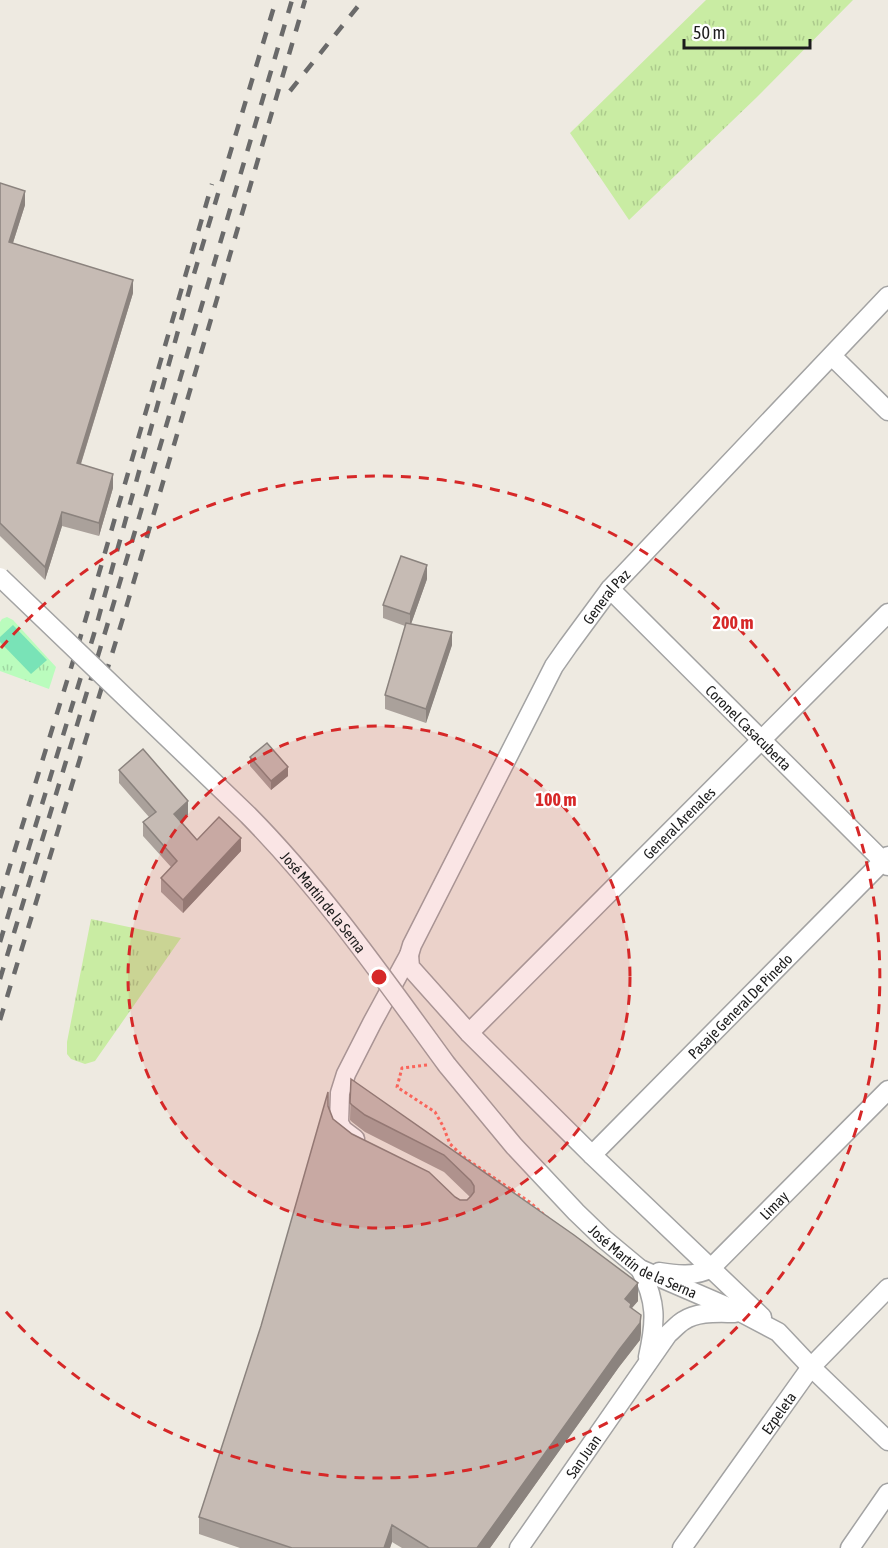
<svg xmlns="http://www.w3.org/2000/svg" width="888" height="1548" viewBox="0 0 888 1548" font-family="'Asap Condensed',sans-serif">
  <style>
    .grass { fill: url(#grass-tufts) }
    .park { fill: url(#park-tufts) }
    .pitch { fill: #79e3b7 }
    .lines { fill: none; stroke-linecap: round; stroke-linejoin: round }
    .minor-casing { stroke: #a3a3a3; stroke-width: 21 }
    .path { stroke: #ff6d61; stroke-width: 3; stroke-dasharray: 3 3; stroke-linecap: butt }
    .minor { stroke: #fff; stroke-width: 18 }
    .rail { stroke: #6a6a6a; stroke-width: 4.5; stroke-dasharray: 12 12; stroke-linecap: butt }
    .minor-bridge-casing { stroke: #a3a3a3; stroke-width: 21; stroke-linecap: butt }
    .minor-bridge { stroke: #fff; stroke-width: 18 }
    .wall { fill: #aaa19b }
    .shaded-wall { fill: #8b837e }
    .building { fill: #c6bbb4; stroke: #8b837e; stroke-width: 1.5 }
    .ring { fill: none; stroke: #d62828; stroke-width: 3; stroke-dasharray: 10 8 }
    .labels { text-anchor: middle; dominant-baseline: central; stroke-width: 4.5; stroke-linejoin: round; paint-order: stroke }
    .street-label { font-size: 15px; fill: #1c1c1c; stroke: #fff }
    .centre { fill: #d62828; stroke: #fff; stroke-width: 3 }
    .ring-label { font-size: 18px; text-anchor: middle; font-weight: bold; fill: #d62828; stroke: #fff; stroke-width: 4.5; stroke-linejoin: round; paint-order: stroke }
  </style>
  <defs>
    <pattern id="grass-tufts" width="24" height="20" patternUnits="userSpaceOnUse" patternTransform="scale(1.5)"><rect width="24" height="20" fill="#c9eca3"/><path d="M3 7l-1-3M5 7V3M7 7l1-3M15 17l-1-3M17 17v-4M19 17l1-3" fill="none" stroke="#acca8c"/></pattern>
    <pattern id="park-tufts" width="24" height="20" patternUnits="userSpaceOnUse" patternTransform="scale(1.5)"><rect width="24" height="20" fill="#bafcbd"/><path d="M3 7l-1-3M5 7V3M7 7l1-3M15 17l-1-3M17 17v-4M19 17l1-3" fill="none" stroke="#9fd7a2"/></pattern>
  </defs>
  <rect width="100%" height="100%" fill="#eeeae1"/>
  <path class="grass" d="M 706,0 L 853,0 L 756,98 L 629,220 L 570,133 Z
    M 91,919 L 181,938 L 95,1061 L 85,1064 L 71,1059 L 67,1054 L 67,1042 Z"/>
  <path class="park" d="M 7,617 L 13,620 L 56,667 L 49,689 L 0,671 L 0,622 L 2,619 Z"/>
  <path class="pitch" d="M 13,625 L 47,660 L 31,674 L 0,642 L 0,637 Z"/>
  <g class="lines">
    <g class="minor-casing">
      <g id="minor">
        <path d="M 832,356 L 888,411"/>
        <path id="s1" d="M 610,589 L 888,866"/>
        <path d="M 409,955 L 410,967 L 469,1033 L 592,1155 L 762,1317"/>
        <path id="s2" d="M 469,1033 L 888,613"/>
        <path id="s3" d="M 447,1065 L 514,1146 L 576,1212 L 604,1239 L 640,1269 L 742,1313 L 778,1332 L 811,1367 L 888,1441"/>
        <path id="s4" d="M 355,1139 L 343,1130 L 339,1123 L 340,1093 L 346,1074 L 372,1023 L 409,955 L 412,945 L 554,666 L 568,646 L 610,589 L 888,296"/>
        <path id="s5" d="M 592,1155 L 888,856"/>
        <path d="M 640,1269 C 657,1302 656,1321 648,1357"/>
        <path id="s6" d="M 659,1272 C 677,1275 695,1277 711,1268 L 888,1090"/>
        <path id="s7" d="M 519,1548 L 668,1334 C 673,1330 678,1324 683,1321 C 698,1311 718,1313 735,1313"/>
        <path id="s8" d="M 682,1548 L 811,1367 L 888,1288"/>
        <path d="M 850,1548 L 888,1493"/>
      </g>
    </g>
    <path class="path" d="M 427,1065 L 402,1068 L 397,1087 L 435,1112 L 443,1126 L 450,1144 L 465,1158 L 531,1203 L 552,1222"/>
    <use href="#minor" class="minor"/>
    <path class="rail" d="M 290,91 L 363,0
      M 0,898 L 79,642 L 212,184
      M 0,942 L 94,634 L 191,284 L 276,0
      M 0,979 L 107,626 L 292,0
      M 0,1020 L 123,618 L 305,0"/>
    <g class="minor-bridge-casing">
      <g id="minor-bridge">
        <path id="s9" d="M 0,577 L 248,815 C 323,891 384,979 447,1065"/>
      </g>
    </g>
    <use href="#minor-bridge" class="minor-bridge"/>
  </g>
  <path class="wall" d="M 0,183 L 25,205 L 13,243 L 133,293 L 81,464 L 113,488 L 99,536 L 62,526 L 45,580 L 0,536 Z
    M 427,579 L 411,624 L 452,645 L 426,723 L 385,709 L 385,695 L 405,626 L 383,618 L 383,605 Z
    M 250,757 L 288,776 L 271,790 L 250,766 Z
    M 119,770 L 188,815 L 181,821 L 197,840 L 241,851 L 183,913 L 161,892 L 161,878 L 171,867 L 143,836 L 143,822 L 149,817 L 119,783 Z
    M 351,1079 L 638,1301 L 631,1309 L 641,1332 L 640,1340 L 619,1367 L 490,1548 L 402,1548 L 392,1542 L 390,1548 L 240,1548 L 199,1534 L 199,1517 L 261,1326 L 328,1107 L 333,1119 L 352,1134 L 460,1200 L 467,1200 L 470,1197 L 444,1172 L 365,1132 L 352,1122 L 350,1120 Z"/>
  <path class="shaded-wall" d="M 25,191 L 25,205 L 9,255 L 9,242 Z
    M 133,280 L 133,293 L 77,476 L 77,463 Z
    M 113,474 L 113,488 L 99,536 L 99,523 Z
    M 62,512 L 62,526 L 45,580 L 45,567 Z
    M 427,565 L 427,579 L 410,627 L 410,614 Z
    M 452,632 L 452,645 L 426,723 L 426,709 Z
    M 288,767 L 288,776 L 271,790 L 271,781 Z
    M 188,801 L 188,815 L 174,827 L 174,814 Z
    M 241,838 L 241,851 L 183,913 L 183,900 Z
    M 638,1283 L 638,1301 L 631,1309 L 630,1324 L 625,1299 Z
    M 641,1315 L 641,1332 L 640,1340 L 619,1367 L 490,1548 L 477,1548 Z
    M 392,1525 L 392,1542 L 390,1548 L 384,1548 Z"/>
  <path class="building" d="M 0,183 L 25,191 L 9,242 L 133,280 L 77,463 L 113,474 L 99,523 L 62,512 L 45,567 L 0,523 Z
    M 401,556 L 427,565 L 410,614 L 383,605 Z
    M 406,623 L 452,632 L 426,709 L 385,695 Z
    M 267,743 L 288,767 L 271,781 L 250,757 Z
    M 143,749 L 188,801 L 174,814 L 197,840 L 219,817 L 241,838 L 183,900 L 161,878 L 177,861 L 143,822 L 156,812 L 119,770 Z
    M 351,1079 L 574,1235 L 638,1283 L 625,1299 L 631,1304 L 630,1307 L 641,1315 L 640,1323 L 619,1350 L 477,1548 L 429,1548 L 392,1525 L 384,1548 L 292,1548 L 199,1517 L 261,1326 L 328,1092 L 328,1106 L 333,1119 L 352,1134 L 429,1172 L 455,1197 L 460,1200 L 467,1200 L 471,1196 L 474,1192 L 474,1186 L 471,1181 L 444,1155 L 365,1115 L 352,1105 L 350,1103 Z"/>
  <circle cx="379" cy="977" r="251" fill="#d62828" fill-opacity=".12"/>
  <g class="ring">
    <circle cx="379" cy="977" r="251"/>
    <path d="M1 648A501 501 0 1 1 1 1306"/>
  </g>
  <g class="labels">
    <g class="street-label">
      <text stroke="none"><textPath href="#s4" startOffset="618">General Paz</textPath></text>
      <text stroke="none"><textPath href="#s1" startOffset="196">Coronel Casacuberta</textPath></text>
      <text stroke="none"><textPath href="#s2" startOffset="297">General Arenales</textPath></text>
      <text stroke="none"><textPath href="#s9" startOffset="459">José Martín de la Serna</textPath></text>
      <text stroke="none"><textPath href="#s5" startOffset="210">Pasaje General De Pinedo</textPath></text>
      <text stroke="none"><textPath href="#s6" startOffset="142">Limay</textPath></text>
      <text stroke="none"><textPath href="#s3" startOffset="280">José Martín de la Serna</textPath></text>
      <text stroke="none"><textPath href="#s8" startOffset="166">Ezpeleta</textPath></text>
      <text stroke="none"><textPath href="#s7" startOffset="112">San Juan</textPath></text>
    </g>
  </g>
  <circle cx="379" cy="977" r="9" class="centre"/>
  <g class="ring-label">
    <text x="733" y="629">200 m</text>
    <text x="556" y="806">100 m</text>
  </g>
  <path d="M684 39v9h126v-9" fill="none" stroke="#1c1c1c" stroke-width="3"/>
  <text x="693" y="39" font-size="18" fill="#1c1c1c" stroke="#ffffff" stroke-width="4.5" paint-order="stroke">50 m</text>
</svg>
